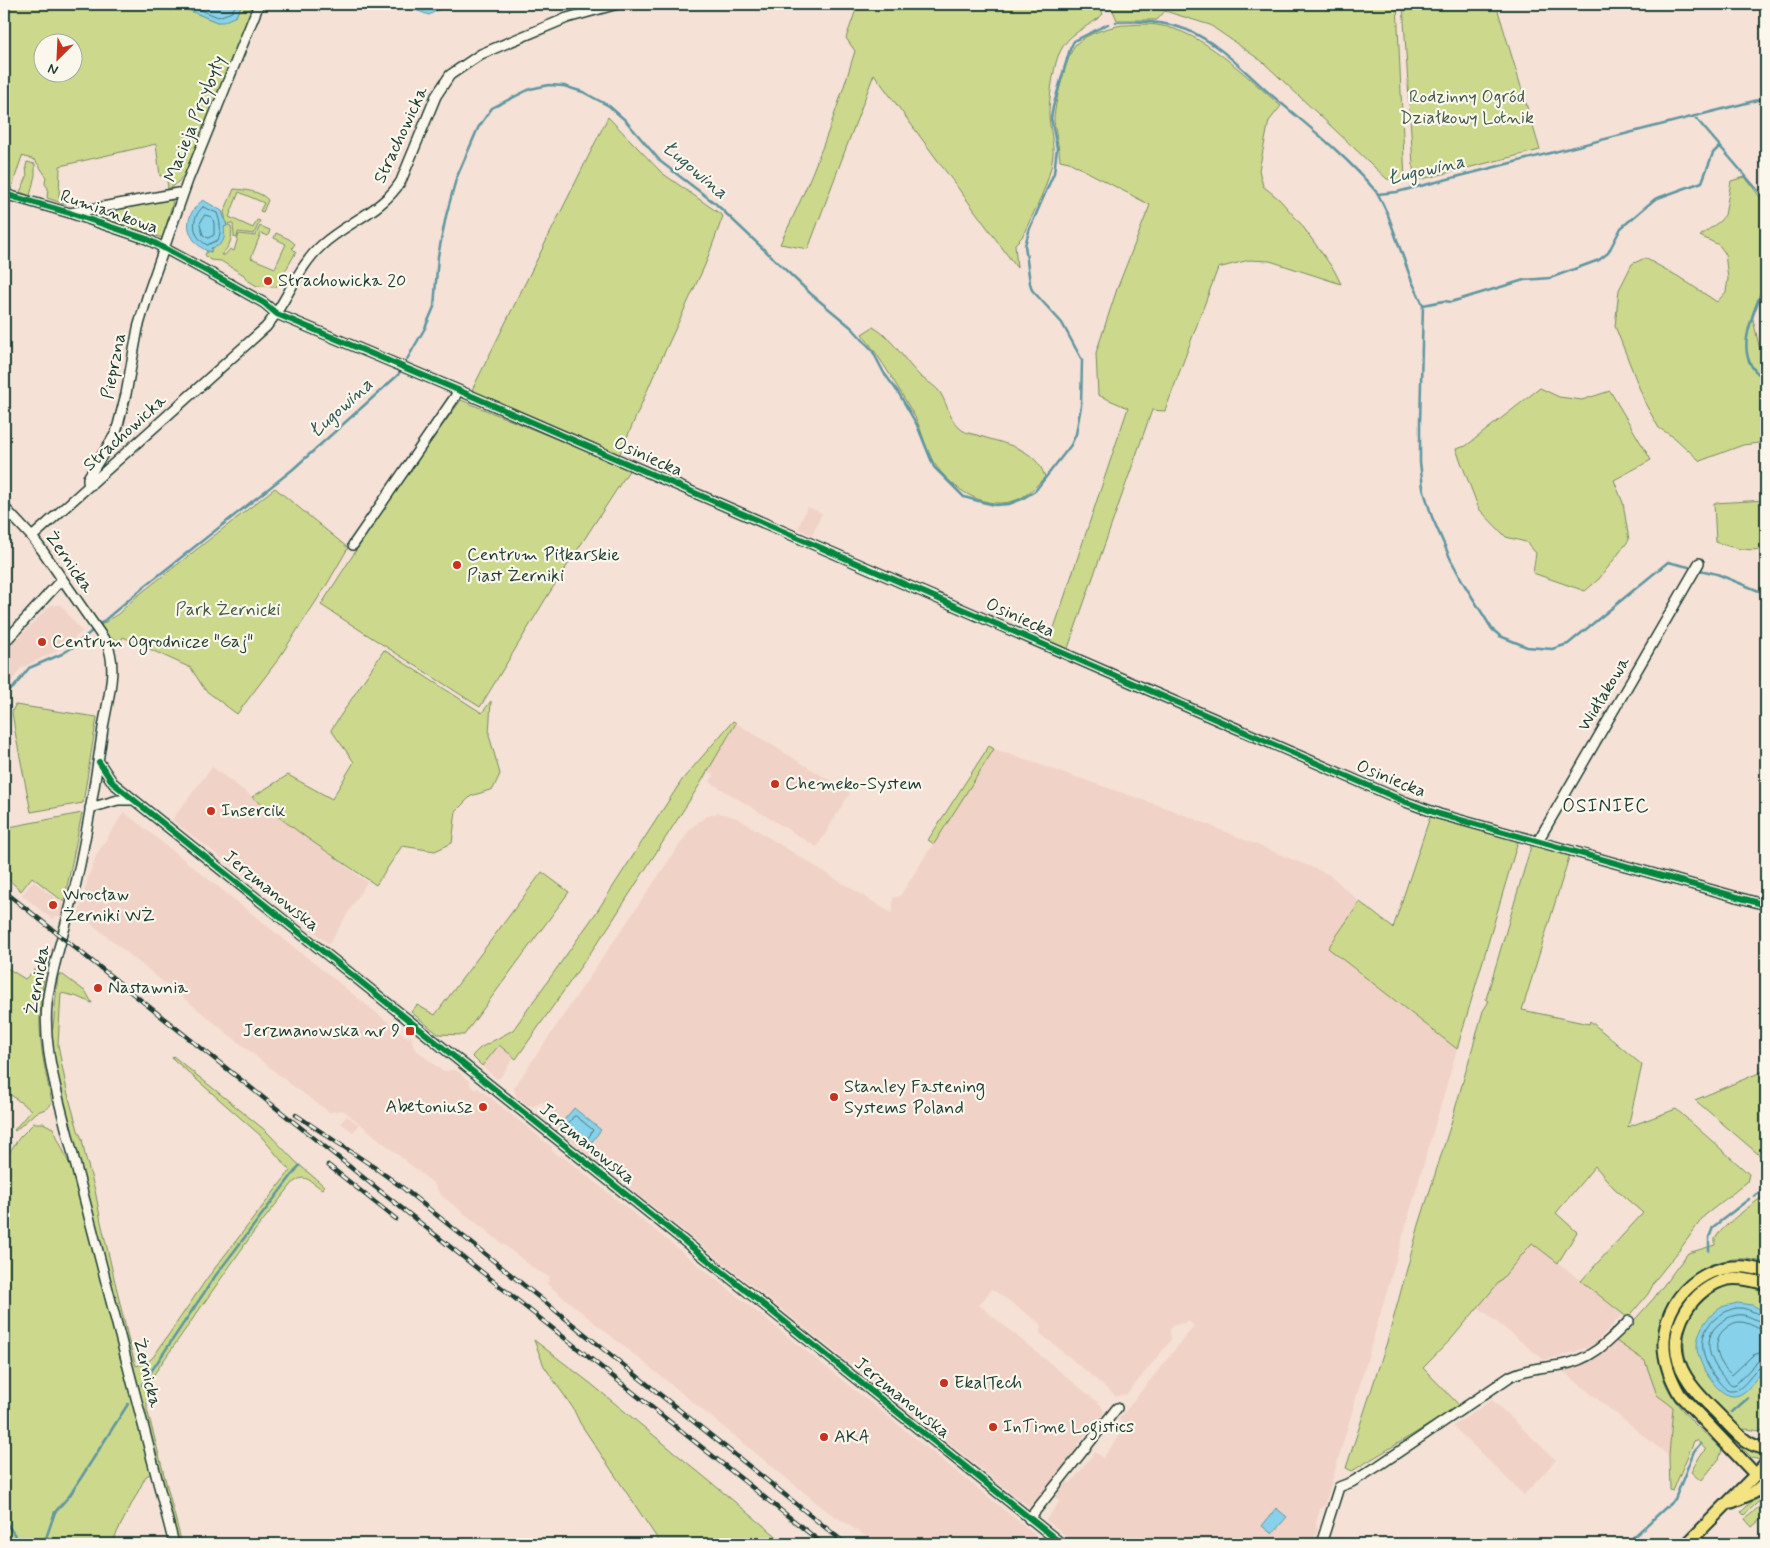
<svg xmlns="http://www.w3.org/2000/svg" width="1770" height="1548" viewBox="0 0 1770 1548" font-family="Mynerve,sans-serif">
  <style>
    .built { fill: #f1d2c6 }
    .green { fill: #ccd98d; stroke: #768b60; fill-rule: evenodd }
    .water { fill: #88d1ea; stroke: #5e96a1 }
    .lines { fill: none; stroke-linecap: round; stroke-linejoin: round }
    .shore { stroke: #49787d; stroke-width: 1 }
    .stream { stroke: #5e96a1; stroke-width: 2.5 }
    .minor-casing { stroke: #1f3d34; stroke-width: 12 }
    .major-casing { stroke: #1f3d34; stroke-width: 15 }
    .minor { stroke: #fbf7ec; stroke-width: 9 }
    .major { stroke: #f4e382; stroke-width: 11 }
    .rail-casing { stroke: #1f3d34; stroke-width: 4.5 }
    .rail { stroke: #fbf7ec; stroke-width: 2.5; stroke-dasharray: 8; stroke-linecap: butt }
    .cycleway-casing { stroke: #fbf7ec; stroke-width: 9 }
    .cycleway { stroke: #00873e; stroke-width: 6 }
    .poi-dot { fill: #c8321e; stroke: #fbf7ec; stroke-width: 2 }
    .labels { text-anchor: middle; dominant-baseline: central; stroke-width: 4.5; stroke-linejoin: round; paint-order: stroke }
    .park-label { font-size: 18px; fill: #425c46; stroke: #fbf7ec }
    .street-label { font-size: 18px; fill: #1f3d34; stroke: #fbf7ec }
    .poi-label { font-size: 18px; fill: #1f3d34; stroke: #fbf7ec; text-anchor: start }
    .water-label { font-size: 19px; font-style: italic; fill: #345b58; stroke: #fbf7ec }
    .neighbourhood-label { font-size: 19px; letter-spacing: 1px; fill: #1f3d34; stroke: #fbf7ec }
  </style>
  <rect width="100%" height="100%" fill="#f5e1d6"/>
  <filter id="ink" filterUnits="userSpaceOnUse"><feTurbulence type="fractalNoise" baseFrequency=".02" numOctaves="2"/><feDisplacementMap in="SourceGraphic" scale="10" xChannelSelector="R" yChannelSelector="G"/><feConvolveMatrix kernelMatrix="1 2 1 2 8 2 1 2 1" color-interpolation-filters="sRGB"/></filter>
  <g filter="url(#ink)">
    <path class="built" d="M 807,507 L 822,513 L 812,535 L 798,529 Z
      M 51,605 L 61,605 L 82,632 L 56,651 L 21,668 L 10,683 L 4,676 L 4,652 Z
      M 736,723 L 850,793 L 817,847 L 710,782 L 714,775 L 707,771 Z
      M 994,749 L 1172,810 L 1330,875 L 1360,902 L 1328,948 L 1457,1049 L 1325,1505 L 1320,1509 L 1316,1523 L 1317,1530 L 1313,1544 L 1075,1544 L 1075,1543 L 1046,1520 L 1060,1501 L 1055,1497 L 1067,1481 L 1070,1484 L 1095,1452 L 1103,1458 L 1127,1426 L 1119,1419 L 1194,1326 L 1187,1320 L 1184,1323 L 1174,1324 L 1170,1329 L 1171,1340 L 1127,1394 L 1116,1396 L 1040,1333 L 1041,1324 L 992,1289 L 979,1305 L 1101,1405 L 1104,1413 L 1078,1444 L 1077,1449 L 1047,1488 L 1033,1506 L 1029,1507 L 550,1124 L 549,1117 L 553,1110 L 542,1102 L 534,1106 L 527,1105 L 516,1096 L 514,1088 L 691,828 L 705,817 L 719,813 L 737,818 L 891,913 L 893,909 L 893,898 L 900,896 Z
      M 212,767 L 367,882 L 329,944 L 251,880 L 172,820 Z
      M 124,812 L 408,1038 L 411,1035 L 414,1048 L 442,1071 L 456,1070 L 470,1082 L 470,1086 L 474,1089 L 478,1088 L 552,1147 L 552,1151 L 558,1156 L 561,1155 L 1047,1544 L 878,1544 L 827,1511 L 547,1284 L 550,1277 L 536,1270 L 441,1195 L 433,1183 L 343,1110 L 329,1112 L 293,1086 L 79,914 L 89,875 L 97,854 Z
      M 33,881 L 64,905 L 61,916 L 55,916 L 52,919 L 22,895 Z
      M 499,1045 L 514,1057 L 500,1078 L 499,1077 L 497,1079 L 482,1066 Z
      M 347,1116 L 359,1125 L 353,1132 L 341,1123 Z
      M 1532,1242 L 1623,1314 L 1593,1345 L 1571,1353 L 1544,1360 L 1478,1307 Z
      M 1645,1308 L 1657,1395 L 1673,1407 L 1669,1456 L 1560,1369 L 1596,1357 L 1609,1348 Z
      M 1492,1400 L 1556,1460 L 1524,1495 L 1453,1426 Z"/>
    <path class="green" d="M 4,4 L 174,4 L 217,22 L 236,16 L 242,4 L 255,4 L 187,172 L 175,185 L 168,189 L 167,180 L 171,179 L 171,175 L 160,176 L 156,144 L 60,166 L 59,197 L 71,201 L 65,204 L 47,198 L 48,188 L 45,184 L 46,176 L 35,160 L 22,156 L 11,190 L 4,187 ZM 42,42 L 72,42 L 72,72 L 42,72 Z
      M 858,4 L 1099,4 L 1103,14 C 1087,29 1069,31 1059,54 C 1054,63 1048,106 1049,117 C 1050,130 1054,143 1053,155 C 1050,184 1034,211 1022,237 L 1015,244 L 1017,268 L 874,74 L 808,249 L 780,244 C 811,182 835,118 855,51 L 846,38 Z
      M 1110,4 L 1397,4 L 1405,181 L 1387,179 L 1263,62 L 1210,25 L 1165,11 L 1157,20 L 1117,20 Z
      M 1403,4 L 1496,4 L 1540,150 L 1414,181 Z
      M 1122,25 C 1133,25 1146,23 1157,25 C 1204,31 1246,77 1281,106 L 1269,121 L 1259,170 L 1263,186 L 1280,200 L 1301,224 L 1334,270 L 1341,284 L 1270,261 L 1249,260 L 1218,268 L 1165,411 L 1152,410 L 1067,651 L 1049,643 L 1128,408 L 1098,395 L 1096,353 L 1117,289 L 1150,205 L 1069,162 L 1060,160 C 1059,147 1056,134 1054,121 C 1053,109 1068,51 1076,44 C 1088,33 1107,28 1122,25 Z
      M 608,117 L 662,173 L 723,216 L 705,265 L 653,377 L 619,456 L 472,390 Z
      M 27,162 L 35,164 L 35,175 L 30,196 L 20,192 L 27,177 L 26,166 Z
      M 1745,177 L 1766,205 L 1766,277 L 1752,315 L 1760,350 L 1766,362 L 1766,442 L 1743,445 L 1700,461 L 1675,438 L 1659,428 L 1646,405 L 1615,326 L 1619,290 L 1632,264 L 1645,258 L 1679,277 L 1717,302 L 1726,292 L 1728,279 L 1725,253 L 1719,245 L 1700,236 L 1720,221 L 1725,215 L 1731,181 Z
      M 234,189 C 246,190 260,191 268,200 L 263,212 L 260,211 L 264,203 L 239,192 L 229,217 L 253,228 L 257,220 L 260,221 L 254,234 L 238,232 L 237,238 L 234,237 L 233,224 L 229,223 L 228,225 L 231,226 C 233,239 230,246 221,255 L 225,255 L 230,249 L 234,251 L 239,234 L 255,236 L 260,226 L 270,230 L 268,236 L 261,233 L 251,258 L 275,268 L 286,244 L 274,238 L 276,233 L 289,239 L 295,244 L 292,248 L 296,252 L 276,287 L 257,286 L 247,280 L 244,275 L 221,261 L 210,260 L 205,255 L 207,251 L 211,252 L 211,248 L 224,227 L 227,226 L 224,212 Z
      M 168,199 L 173,201 L 163,238 L 90,216 L 89,212 Z
      M 873,327 C 894,339 904,361 921,377 C 928,382 936,386 941,394 C 948,406 950,422 962,430 C 966,433 973,434 977,435 C 1003,444 1036,447 1045,477 C 1037,485 1029,494 1019,499 C 986,513 952,489 934,463 C 925,449 923,432 915,417 C 899,389 882,360 862,334 Z
      M 1540,388 L 1559,397 L 1582,400 L 1610,391 L 1651,460 L 1614,480 L 1623,503 L 1629,540 L 1599,579 L 1585,591 L 1533,573 L 1536,553 L 1526,542 L 1506,537 L 1479,509 L 1456,449 L 1466,446 Z
      M 461,400 L 630,469 L 548,595 L 480,707 L 321,605 L 387,502 Z
      M 275,488 L 348,548 L 326,586 L 277,661 L 237,714 L 205,690 L 191,668 L 123,637 L 121,641 L 108,637 L 101,625 L 118,614 L 136,597 Z
      M 1766,500 L 1766,549 C 1746,551 1735,549 1716,542 L 1714,503 Z
      M 384,650 L 482,713 L 491,701 L 489,735 L 500,774 L 493,789 L 471,796 L 456,811 L 452,843 L 435,851 L 402,846 L 376,885 L 307,838 L 252,797 L 288,775 L 332,799 L 354,762 L 331,730 Z
      M 15,705 L 97,717 L 83,803 L 31,812 L 16,737 L 12,712 Z
      M 733,721 L 736,723 L 700,784 L 609,926 L 516,1059 L 499,1045 L 482,1066 L 472,1056 L 480,1048 L 513,1030 L 596,913 L 682,780 Z
      M 989,746 L 994,749 L 934,844 L 928,840 Z
      M 82,813 L 64,902 L 32,877 L 21,891 L 4,875 L 4,828 Z
      M 1430,817 L 1518,841 L 1457,1049 L 1328,948 L 1360,902 L 1393,928 Z
      M 1532,843 L 1570,854 L 1522,1010 L 1589,1024 L 1590,1021 L 1642,1065 L 1628,1127 L 1676,1109 L 1749,1174 L 1747,1182 L 1704,1216 L 1681,1248 L 1656,1279 L 1648,1294 L 1628,1318 L 1581,1281 L 1643,1213 L 1614,1188 L 1595,1166 L 1556,1213 L 1577,1232 L 1558,1263 L 1532,1243 L 1453,1337 L 1423,1368 L 1460,1406 L 1352,1471 L 1346,1468 L 1387,1342 L 1419,1225 L 1450,1127 L 1483,1011 L 1489,1001 L 1486,999 Z
      M 542,872 L 569,892 L 464,1035 L 438,1034 L 411,1012 L 417,1005 L 435,1015 Z
      M 40,965 L 46,968 C 35,1021 40,1050 52,1102 L 48,1108 L 35,1113 L 15,1131 L 14,1130 L 31,1110 L 4,1090 L 4,966 L 25,979 Z
      M 58,975 L 63,975 L 86,992 L 92,1003 L 75,996 L 61,993 L 58,1045 L 67,1091 L 78,1130 L 82,1139 L 85,1155 L 95,1190 L 101,1222 L 129,1342 L 136,1366 L 148,1362 L 154,1356 L 208,1277 L 290,1171 L 260,1135 L 172,1058 L 173,1056 L 266,1131 L 296,1162 L 324,1186 L 322,1189 C 309,1181 305,1172 292,1184 L 253,1233 L 152,1377 L 147,1395 L 147,1409 L 182,1544 L 178,1544 C 138,1385 95,1227 55,1068 L 51,1031 L 53,1028 Z
      M 1766,1070 L 1766,1158 L 1764,1159 L 1695,1100 Z
      M 34,1123 L 43,1123 L 53,1128 L 73,1172 L 151,1474 L 146,1476 L 111,1544 L 4,1544 L 4,1160 L 20,1137 Z
      M 1766,1194 L 1766,1263 C 1695,1240 1640,1315 1664,1380 C 1675,1409 1701,1429 1722,1450 L 1719,1459 L 1701,1481 L 1691,1472 L 1700,1456 L 1706,1450 L 1697,1440 L 1694,1441 L 1673,1491 L 1670,1490 L 1669,1456 L 1673,1407 L 1657,1395 L 1645,1361 L 1616,1341 L 1654,1298 L 1688,1253 L 1715,1245 L 1715,1238 C 1729,1220 1748,1208 1766,1194 Z
      M 1745,1284 L 1766,1289 L 1766,1430 C 1757,1433 1749,1427 1741,1430 C 1725,1415 1707,1399 1694,1380 C 1675,1350 1683,1303 1718,1289 C 1727,1285 1736,1285 1745,1284 Z
      M 534,1340 L 590,1383 L 786,1544 L 661,1544 L 580,1423 L 573,1408 L 544,1366 Z
      M 1741,1445 L 1752,1452 L 1766,1453 L 1766,1457 L 1761,1460 L 1752,1458 L 1740,1446 Z
      M 1766,1488 L 1766,1495 L 1744,1515 L 1741,1512 Z
      M 1766,1501 L 1766,1515 L 1752,1527 L 1745,1519 Z"/>
    <path class="water" d="M 174,4 L 242,4 L 236,16 L 223,22 L 217,22 Z
      M 399,4 L 463,4 L 440,9 L 429,15 Z
      M 203,200 L 222,211 L 227,226 L 224,227 C 226,239 223,246 211,248 L 211,252 C 197,249 184,231 190,217 C 192,210 197,205 203,200 Z
      M 574,1108 L 601,1130 L 587,1148 L 559,1126 Z
      M 1737,1303 L 1752,1305 L 1766,1312 L 1766,1368 C 1758,1376 1749,1391 1739,1395 C 1720,1403 1698,1364 1697,1348 C 1697,1330 1707,1316 1722,1307 C 1726,1305 1732,1305 1737,1303 Z
      M 1276,1508 L 1287,1517 L 1272,1534 L 1262,1526 Z"/>
    <g class="lines">
      <path class="shore" d="M 186,4 L 218,17 L 232,12 L 236,4
        M 203,207 L 217,213 C 220,221 222,231 218,240 L 207,245 C 192,237 190,218 203,207 Z
        M 205,215 L 212,217 L 214,223 L 214,235 L 208,238 L 203,235 L 200,224 Z
        M 576,1116 L 593,1130 L 587,1140 L 567,1126 L 573,1117 Z
        M 1766,1316 C 1756,1315 1748,1307 1737,1308 C 1729,1309 1723,1313 1716,1318 C 1694,1335 1702,1363 1719,1382 C 1722,1385 1726,1391 1730,1391 C 1745,1393 1753,1366 1766,1365
        M 1766,1323 C 1756,1322 1748,1313 1737,1315 C 1730,1316 1725,1319 1720,1323 C 1697,1340 1714,1371 1732,1385 L 1736,1384 L 1757,1362 L 1766,1359
        M 1766,1330 C 1757,1330 1750,1322 1740,1322 C 1734,1322 1730,1325 1726,1328 C 1709,1341 1718,1364 1732,1375 L 1753,1355 L 1766,1351"/>
      <path class="stream" d="M 1116,22 C 1140,21 1164,21 1187,30 C 1219,43 1244,71 1269,93 C 1307,125 1347,156 1378,194 L 1397,192 L 1766,98
        M 1694,116 L 1766,200
        M 1378,194 L 1388,215 L 1411,279 L 1423,305 L 1420,422 L 1420,462 L 1423,488 L 1432,517 L 1451,560 L 1464,584 L 1492,629 L 1500,636 L 1527,647 L 1552,649 L 1568,644 L 1668,562 L 1693,568
        M 1766,282 C 1755,311 1728,359 1766,379
        M 1423,305 L 1444,301 L 1451,302 L 1524,280 L 1550,278 L 1599,260 L 1608,253 L 1621,228 L 1655,199 L 1702,182 L 1713,153 L 1720,146
        M 1700,570 L 1717,574 L 1759,591
        M 4,696 L 14,687 L 29,668 L 62,654 L 73,647 L 145,586 L 292,470 L 398,375 L 425,328 L 434,307 L 438,256 L 446,216 L 456,179 L 478,128 L 492,108 L 530,89 L 549,85 L 564,86 L 583,92 L 609,106 L 625,120 L 661,162 L 716,204 L 811,294 L 852,328 L 872,350 L 884,373 L 898,392 L 917,425 L 934,467 L 964,497 L 982,502 L 995,505 L 1009,504 L 1022,499 L 1035,491 L 1071,445 L 1076,434 L 1081,406 L 1082,360 L 1062,323 L 1032,290 L 1030,283 L 1025,245 L 1030,228 L 1054,173 L 1057,148 L 1051,118 L 1053,107 L 1070,49 L 1074,41 L 1108,24
        M 1754,1196 L 1766,1187
        M 1709,1251 L 1709,1238 L 1713,1227 L 1749,1199
        M 142,1385 L 216,1275 L 299,1166
        M 1732,1412 L 1748,1398
        M 4,1520 L 21,1544
        M 44,1544 L 55,1512 L 70,1495 L 128,1404
        M 1626,1544 L 1675,1499 L 1694,1451 L 1700,1444"/>
      <g class="minor-casing">
        <path id="minor" d="M 4,194 L 70,213 L 147,239 L 225,281 L 264,303 L 277,314 L 458,390 L 1406,802 L 1439,814 L 1766,905
          M 70,213 L 178,193 L 183,194
          M 91,485 L 88,482 L 88,478 L 116,433 L 126,394 L 138,328 L 148,294 L 188,180 L 259,4
          M 4,507 L 32,537 L 42,550 L 106,642 C 119,666 107,702 103,728 C 95,784 86,841 73,896 C 65,932 51,967 47,1004 C 44,1037 51,1069 59,1101 L 174,1544
          M 32,537 L 266,327 C 288,301 297,267 322,245 C 347,222 383,211 401,181 L 436,96 L 450,75 L 481,54 L 567,18 L 618,4
          M 353,545 L 455,397 L 458,390
          M 4,643 L 62,579
          M 99,762 L 113,783 L 144,808 L 1062,1544
          M 90,808 L 118,800 L 134,800
          M 1538,841 L 1699,563
          M 1029,1519 L 1117,1408
          M 1321,1544 L 1339,1487 L 1352,1482 L 1378,1466 L 1511,1376 C 1528,1368 1543,1368 1561,1365 C 1591,1360 1608,1342 1629,1321"/>
      </g>
      <g class="major-casing">
        <path id="major" d="M 1766,1284 C 1755,1281 1740,1277 1728,1279 C 1693,1287 1668,1327 1679,1362 C 1687,1385 1706,1402 1723,1419 C 1736,1432 1747,1447 1766,1448
          M 1756,1475 L 1680,1395 C 1670,1378 1663,1360 1664,1340 C 1667,1288 1718,1253 1766,1272
          M 1732,1502 L 1753,1493 L 1766,1482
          M 1687,1544 L 1766,1464"/>
      </g>
      <use href="#minor" class="minor"/>
      <use href="#major" class="major"/>
      <g class="rail-casing">
        <path id="rail" d="M 4,891 L 823,1544
          M 296,1115 L 374,1167 L 403,1188 L 846,1544
          M 328,1165 L 396,1219"/>
      </g>
      <use href="#rail" class="rail"/>
      <g class="cycleway-casing">
        <path id="cycleway" d="M 4,194 L 70,213 L 147,239 L 225,281 L 264,303 L 277,314 L 458,390 L 1406,802 L 1439,814 L 1766,905
          M 99,762 L 113,783 L 144,808 L 1062,1544"/>
      </g>
      <use href="#cycleway" class="cycleway"/>
    </g>
  </g>
  <g class="poi-dot">
    <circle cx="268" cy="281" r="5"/>
    <circle cx="457" cy="565" r="5"/>
    <circle cx="42" cy="642" r="5"/>
    <circle cx="775" cy="784" r="5"/>
    <circle cx="211" cy="811" r="5"/>
    <circle cx="53" cy="905" r="5"/>
    <circle cx="98" cy="988" r="5"/>
    <rect x="405" y="1026" width="10" height="10" rx="2.5"/>
    <circle cx="834" cy="1097" r="5"/>
    <circle cx="483" cy="1107" r="5"/>
    <circle cx="944" cy="1383" r="5"/>
    <circle cx="993" cy="1427" r="5"/>
    <circle cx="824" cy="1437" r="5"/>
  </g>
  <g class="labels">
    <g class="park-label">
      <text x="1467" y="97">Rodzinny Ogród<tspan x="1467" dy="21">Działkowy Lotnik</tspan></text>
      <text x="228" y="610">Park Żernicki</text>
    </g>
    <g class="street-label">
      <text transform="translate(195 119) rotate(-68)">Macieja Przybyły</text>
      <text transform="translate(401 135) rotate(-65)">Strachowicka</text>
      <text transform="translate(109 212) rotate(19)">Rumiankowa</text>
      <text transform="translate(114 366) rotate(-79)">Pieprzna</text>
      <text transform="translate(125 433) rotate(-42)">Strachowicka</text>
      <text transform="translate(648 457) rotate(24)">Osiniecka</text>
      <text transform="translate(69 562) rotate(55)">Żernicka</text>
      <text transform="translate(1020 618) rotate(24)">Osiniecka</text>
      <text transform="translate(1604 694) rotate(-59)">Widłakowa</text>
      <text transform="translate(1391 779) rotate(22)">Osiniecka</text>
      <text transform="translate(271 891) rotate(39)">Jerzmanowska</text>
      <text transform="translate(38 980) rotate(-80)">Żernicka</text>
      <text transform="translate(587 1144) rotate(39)">Jerzmanowska</text>
      <text transform="translate(147 1373) rotate(76)">Żernicka</text>
      <text transform="translate(902 1398) rotate(39)">Jerzmanowska</text>
    </g>
    <g class="poi-label">
      <text x="278" y="281">Strachowicka 20</text>
      <text x="467" y="555">Centrum Piłkarskie<tspan x="467" dy="21">Piast Żerniki</tspan></text>
      <text x="52" y="642">Centrum Ogrodnicze "Gaj"</text>
      <text x="785" y="784">Chemeko-System</text>
      <text x="221" y="811">Insercik</text>
      <text x="63" y="895">Wrocław<tspan x="63" dy="21">Żerniki WŻ</tspan></text>
      <text x="108" y="988">Nastawnia</text>
      <text x="400" y="1031" text-anchor="end">Jerzmanowska nr 9</text>
      <text x="844" y="1087">Stanley Fastening<tspan x="844" dy="21">Systems Poland</tspan></text>
      <text x="473" y="1107" text-anchor="end">Abetoniusz</text>
      <text x="954" y="1383">EkalTech</text>
      <text x="1003" y="1427">InTime Logistics</text>
      <text x="834" y="1437">AKA</text>
    </g>
    <g class="water-label">
      <text transform="translate(695 170) rotate(40)">Ługowina</text>
      <text transform="translate(1426 170) rotate(-13)">Ługowina</text>
      <text transform="translate(341 408) rotate(-42)">Ługowina</text>
    </g>
    <g class="neighbourhood-label">
      <text x="1606" y="806">OSINIEC</text>
    </g>
  </g>
  <rect width="1770" height="1548" fill="none" stroke="#fbf7ec" stroke-width="20"/>
  <rect x="10" y="10" width="1750" height="1528" fill="none" stroke="#1f3d34" stroke-width="2" filter="url(#ink)"/>
  <g transform="translate(58 58) rotate(204)"><circle r="24" fill="#fbf7ec" stroke="#a3ada2"/>
  <path d="M0-4L9 19L0 12L-9 19Z" fill="#c8321e"/>
  <text y="-8" font-size="14" font-weight="bold" text-anchor="middle" fill="#1f3d34">N</text>
  </g>
</svg>
